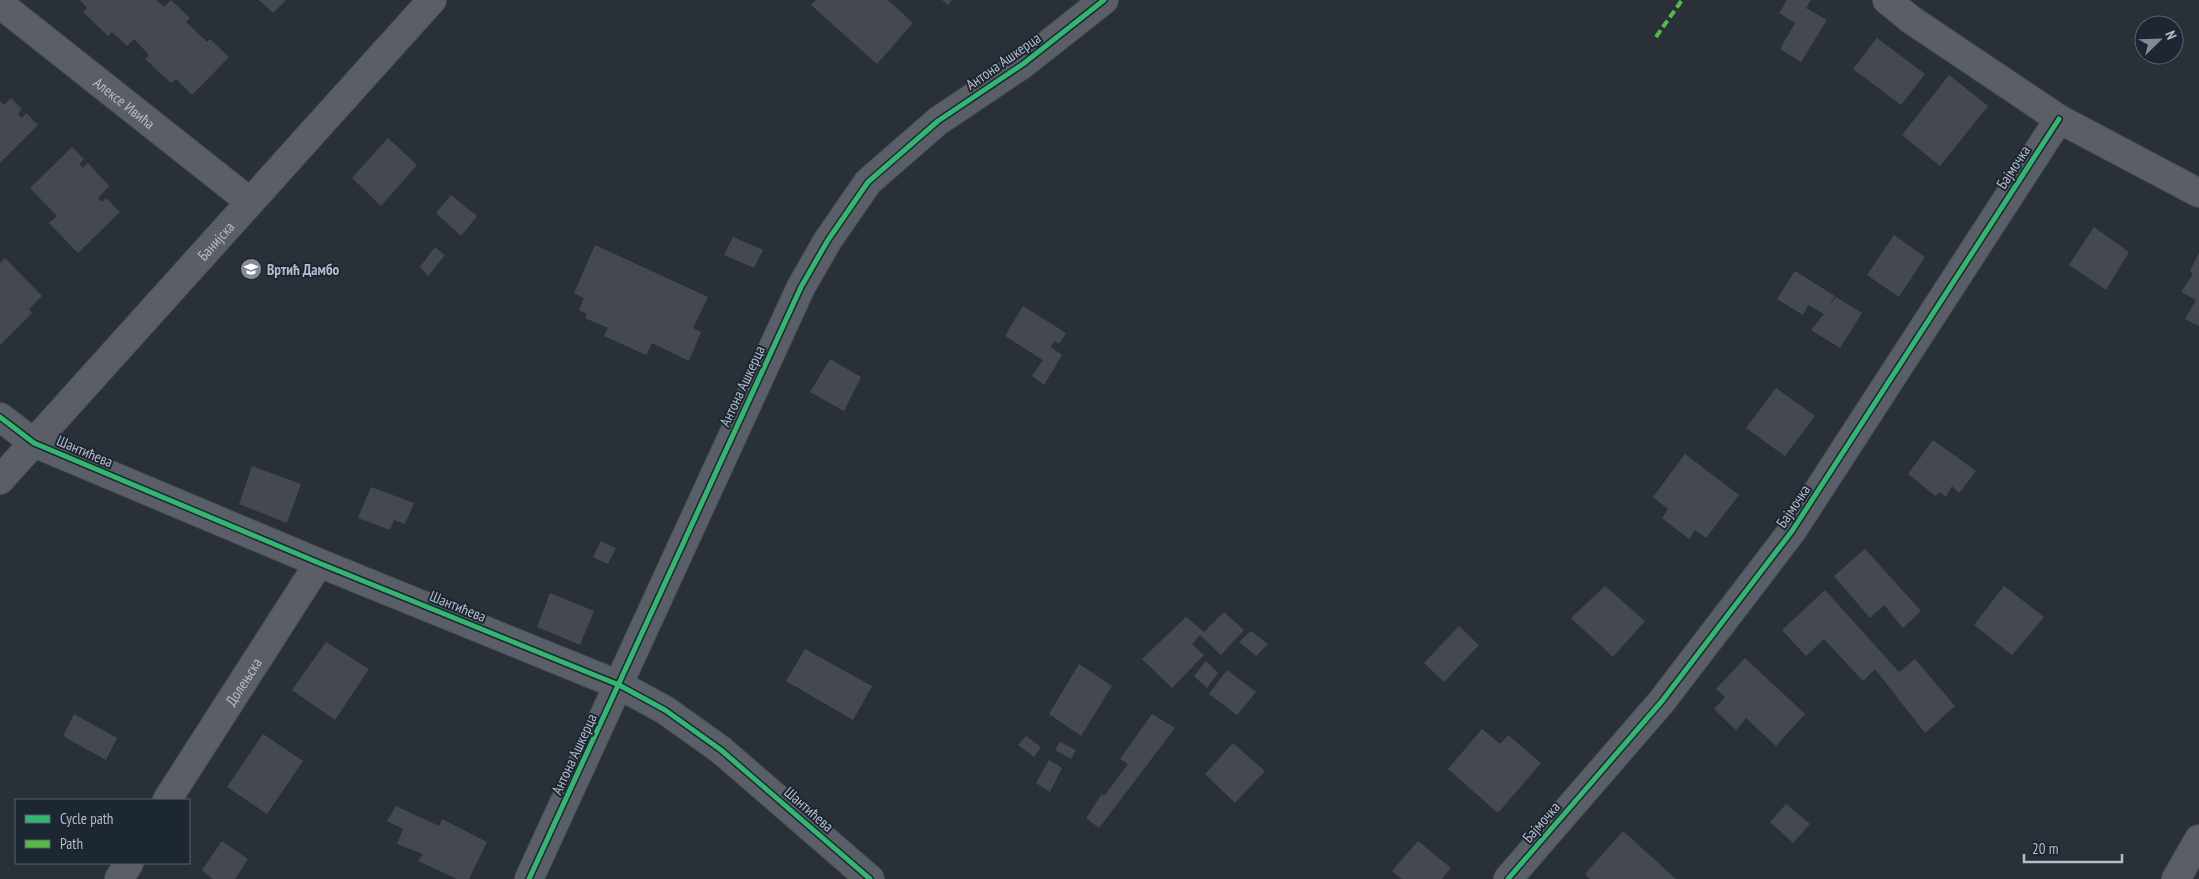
<svg xmlns="http://www.w3.org/2000/svg" width="2199" height="879" viewBox="0 0 2199 879" font-family="'PT Sans Narrow',sans-serif">
  <style>
    .building { fill: #444950 }
    .lines { fill: none; stroke-linecap: round; stroke-linejoin: round }
    .minor-casing { stroke: #484c53; stroke-width: 30 }
    .minor { stroke: #5a5e66; stroke-width: 28 }
    .quiet { stroke: #58b947; stroke-width: 4; stroke-dasharray: 8 4; stroke-linecap: butt }
    .cycleway-casing { stroke: #1d2633; stroke-width: 8 }
    .cycleway { stroke: #33b770; stroke-width: 5 }
    .labels { text-anchor: middle; dominant-baseline: central; stroke-width: 4; stroke-linejoin: round; paint-order: stroke }
    .street-label { font-size: 15px; fill: #b4bcc9; stroke: #1d2633 }
    .poi-label { font-size: 15px; font-weight: bold; fill: #b4bcc9; stroke: #1d2633; text-anchor: start }
  </style>
  <rect width="100%" height="100%" fill="#2a3038"/>
  <path class="building" d="M 80,0 L 156,0 L 164,7 L 171,0 L 190,18 L 186,22 L 207,42 L 210,39 L 229,57 L 192,95 L 176,79 L 171,83 L 145,59 L 149,55 L 134,39 L 127,46 L 112,32 L 108,36 L 83,12 L 87,8 Z
    M 259,0 L 286,0 L 273,13 Z
    M 816,0 L 888,0 L 913,23 L 877,64 L 811,5 Z
    M 942,0 L 952,0 L 948,5 Z
    M 1787,0 L 1811,0 L 1806,8 L 1827,20 L 1801,62 L 1780,49 L 1795,23 L 1779,13 Z
    M 1877,38 L 1925,74 L 1901,105 L 1853,69 Z
    M 1949,75 L 1988,106 L 1940,166 L 1902,135 Z
    M 11,98 L 22,109 L 18,114 L 22,118 L 26,113 L 38,125 L 0,163 L 0,101 L 4,105 Z
    M 388,138 L 417,165 L 381,206 L 352,178 Z
    M 72,147 L 84,159 L 79,164 L 83,168 L 88,163 L 109,186 L 98,198 L 102,202 L 106,198 L 120,212 L 78,253 L 49,223 L 57,216 L 30,188 Z
    M 451,195 L 477,216 L 461,236 L 436,213 Z
    M 2094,227 L 2129,252 L 2106,290 L 2069,265 Z
    M 1894,235 L 1925,257 L 1899,297 L 1867,275 Z
    M 733,237 L 763,250 L 754,268 L 724,255 Z
    M 595,245 L 708,297 L 693,328 L 701,332 L 689,361 L 652,343 L 646,355 L 604,336 L 608,328 L 585,318 L 587,314 L 579,310 L 584,298 L 574,293 Z
    M 435,247 L 445,255 L 428,276 L 420,267 Z
    M 2199,253 L 2199,326 L 2185,319 L 2196,300 L 2181,292 L 2193,274 L 2190,271 Z
    M 5,258 L 42,296 L 29,309 L 32,313 L 0,345 L 0,263 Z
    M 1795,271 L 1835,296 L 1828,307 L 1836,297 L 1862,313 L 1840,348 L 1811,330 L 1824,314 L 1808,305 L 1803,315 L 1777,299 Z
    M 1023,306 L 1066,333 L 1059,344 L 1054,341 L 1051,347 L 1062,355 L 1044,385 L 1032,376 L 1043,360 L 1005,336 Z
    M 830,359 L 861,377 L 844,411 L 810,392 Z
    M 1776,388 L 1815,416 L 1785,456 L 1746,428 Z
    M 1933,440 L 1976,471 L 1959,493 L 1952,486 L 1946,497 L 1940,492 L 1935,496 L 1908,474 Z
    M 1685,454 L 1739,495 L 1706,538 L 1695,530 L 1689,539 L 1662,518 L 1668,509 L 1653,497 Z
    M 252,466 L 301,484 L 287,523 L 239,504 Z
    M 371,487 L 414,503 L 405,524 L 394,520 L 390,530 L 358,518 Z
    M 601,541 L 616,548 L 608,564 L 593,557 Z
    M 1865,549 L 1921,611 L 1903,628 L 1884,605 L 1870,618 L 1834,576 Z
    M 1605,586 L 1645,621 L 1613,657 L 1571,618 Z
    M 2004,586 L 2044,617 L 2012,655 L 1974,625 Z
    M 1825,590 L 1899,672 L 1915,659 L 1955,706 L 1925,733 L 1875,669 L 1863,681 L 1824,639 L 1806,656 L 1782,630 Z
    M 550,593 L 594,611 L 580,645 L 537,627 Z
    M 1224,612 L 1244,630 L 1221,655 L 1200,635 L 1192,644 L 1204,655 L 1172,688 L 1142,659 L 1186,617 L 1204,632 Z
    M 1459,626 L 1479,645 L 1444,682 L 1424,663 Z
    M 1251,631 L 1268,644 L 1256,656 L 1239,642 Z
    M 326,642 L 369,669 L 335,720 L 292,690 Z
    M 805,649 L 872,686 L 853,720 L 786,681 Z
    M 1745,658 L 1805,714 L 1776,746 L 1746,718 L 1736,730 L 1714,709 L 1725,697 L 1716,689 Z
    M 1206,661 L 1218,673 L 1207,688 L 1194,676 Z
    M 1079,664 L 1112,686 L 1081,736 L 1049,714 Z
    M 1227,670 L 1256,692 L 1237,715 L 1209,694 Z
    M 74,714 L 117,738 L 106,760 L 63,736 Z
    M 1152,714 L 1175,728 L 1099,828 L 1086,818 L 1102,794 L 1104,796 L 1128,764 L 1120,759 Z
    M 1482,729 L 1500,744 L 1508,735 L 1541,763 L 1498,813 L 1448,769 Z
    M 263,734 L 303,761 L 267,814 L 227,787 Z
    M 1026,736 L 1041,747 L 1034,757 L 1018,745 Z
    M 1060,742 L 1076,750 L 1071,759 L 1055,750 Z
    M 1233,743 L 1265,771 L 1235,803 L 1205,774 Z
    M 1049,760 L 1062,768 L 1050,792 L 1036,783 Z
    M 1786,804 L 1810,824 L 1793,843 L 1770,822 Z
    M 396,806 L 439,826 L 442,819 L 487,842 L 469,879 L 457,879 L 418,861 L 423,854 L 397,844 L 403,829 L 387,821 Z
    M 1623,831 L 1676,879 L 1590,879 L 1585,874 Z
    M 222,841 L 248,859 L 235,879 L 213,879 L 202,870 Z
    M 1418,841 L 1451,868 L 1442,879 L 1402,879 L 1392,871 Z"/>
  <g class="lines">
    <g class="minor-casing">
      <g id="minor">
        <path d="M 1887,0 L 1910,19 L 2059,119 L 2199,193"/>
        <path id="s1" d="M 0,4 L 249,201"/>
        <path d="M 0,417 L 34,443 L 319,563 L 619,685 L 665,710 L 721,750 L 870,879"/>
        <path id="s2" d="M 0,480 L 432,0"/>
        <path id="s3" d="M 167,800 L 319,563"/>
        <path d="M 119,879 L 129,863"/>
        <path d="M 529,879 L 801,287 L 828,240 L 868,182 L 938,121 L 1023,64 L 1104,0"/>
        <path d="M 1508,879 L 1662,701 L 1792,531 L 2059,119"/>
        <path d="M 2176,879 L 2199,839"/>
      </g>
    </g>
    <use href="#minor" class="minor"/>
    <path class="quiet" d="M 1656,37 L 1682,0"/>
    <g class="cycleway-casing">
      <path id="cycleway" d="M 0,417 L 34,443 L 319,563 L 619,685 L 665,710 L 721,750 L 870,879
        M 529,879 L 801,287 L 828,240 L 868,182 L 938,121 L 1023,64 L 1104,0
        M 1508,879 L 1662,701 L 1792,531 L 2059,119"/>
    </g>
    <use href="#cycleway" class="cycleway"/>
  </g>
  <defs>
    <g id="school-disc" transform="scale(1.125)"><circle r="9.5" fill="#848b96" stroke="#1d2633"/><path d="M0-5L7-2L0 1L-7-2ZM-4 1L0 2.5L4 1V4Q0 6-4 4Z" fill="#fff"/></g>
  </defs>
  <g fill-rule="evenodd">
    <use href="#school-disc" x="251" y="269"/>
  </g>
  <g class="labels">
    <g class="street-label">
      <text transform="translate(1003 61) rotate(-35)">Антона Ашкерца</text>
      <text stroke="none"><textPath href="#s1" startOffset="159">Алексе Ивића</textPath></text>
      <text transform="translate(2013 167) rotate(-57)">Бајмочка</text>
      <text stroke="none"><textPath href="#s2" startOffset="322">Банијска</textPath></text>
      <text transform="translate(742 386) rotate(-65)">Антона Ашкерца</text>
      <text transform="translate(85 451) rotate(23)">Шантићева</text>
      <text transform="translate(1793 506) rotate(-56)">Бајмочка</text>
      <text transform="translate(458 606) rotate(22)">Шантићева</text>
      <text stroke="none"><textPath href="#s3" startOffset="141">Долењска</textPath></text>
      <text transform="translate(574 754) rotate(-65)">Антона Ашкерца</text>
      <text transform="translate(809 809) rotate(41)">Шантићева</text>
      <text transform="translate(1541 822) rotate(-49)">Бајмочка</text>
    </g>
    <g class="poi-label">
      <text x="267" y="269">Вртић Дамбо</text>
    </g>
  </g>
  <rect x="15" y="799" width="175" height="65" fill="#1d2633" stroke="#59626f"/>
  <rect x="25" y="815" width="25" height="8" fill="#33b770" stroke="#59626f"/>
  <text x="60" y="824" font-size="15" fill="#b4bcc9">Cycle path</text>
  <rect x="25" y="840" width="25" height="8" fill="#58b947" stroke="#59626f"/>
  <text x="60" y="849" font-size="15" fill="#b4bcc9">Path</text>
  <g transform="translate(2159 40) rotate(67)"><circle r="24" fill="#1d2633" stroke="#59626f"/>
  <path d="M0-4L9 19L0 12L-9 19Z" fill="#848b96"/>
  <text y="-8" font-size="14" font-weight="bold" text-anchor="middle" fill="#b4bcc9">N</text>
  </g>
  <path d="M2024 854v8h98v-8" fill="none" stroke="#b4bcc9" stroke-width="2.5"/>
  <text x="2032" y="854" font-size="15" fill="#b4bcc9" stroke="#1d2633" stroke-width="4" paint-order="stroke">20 m</text>
</svg>
